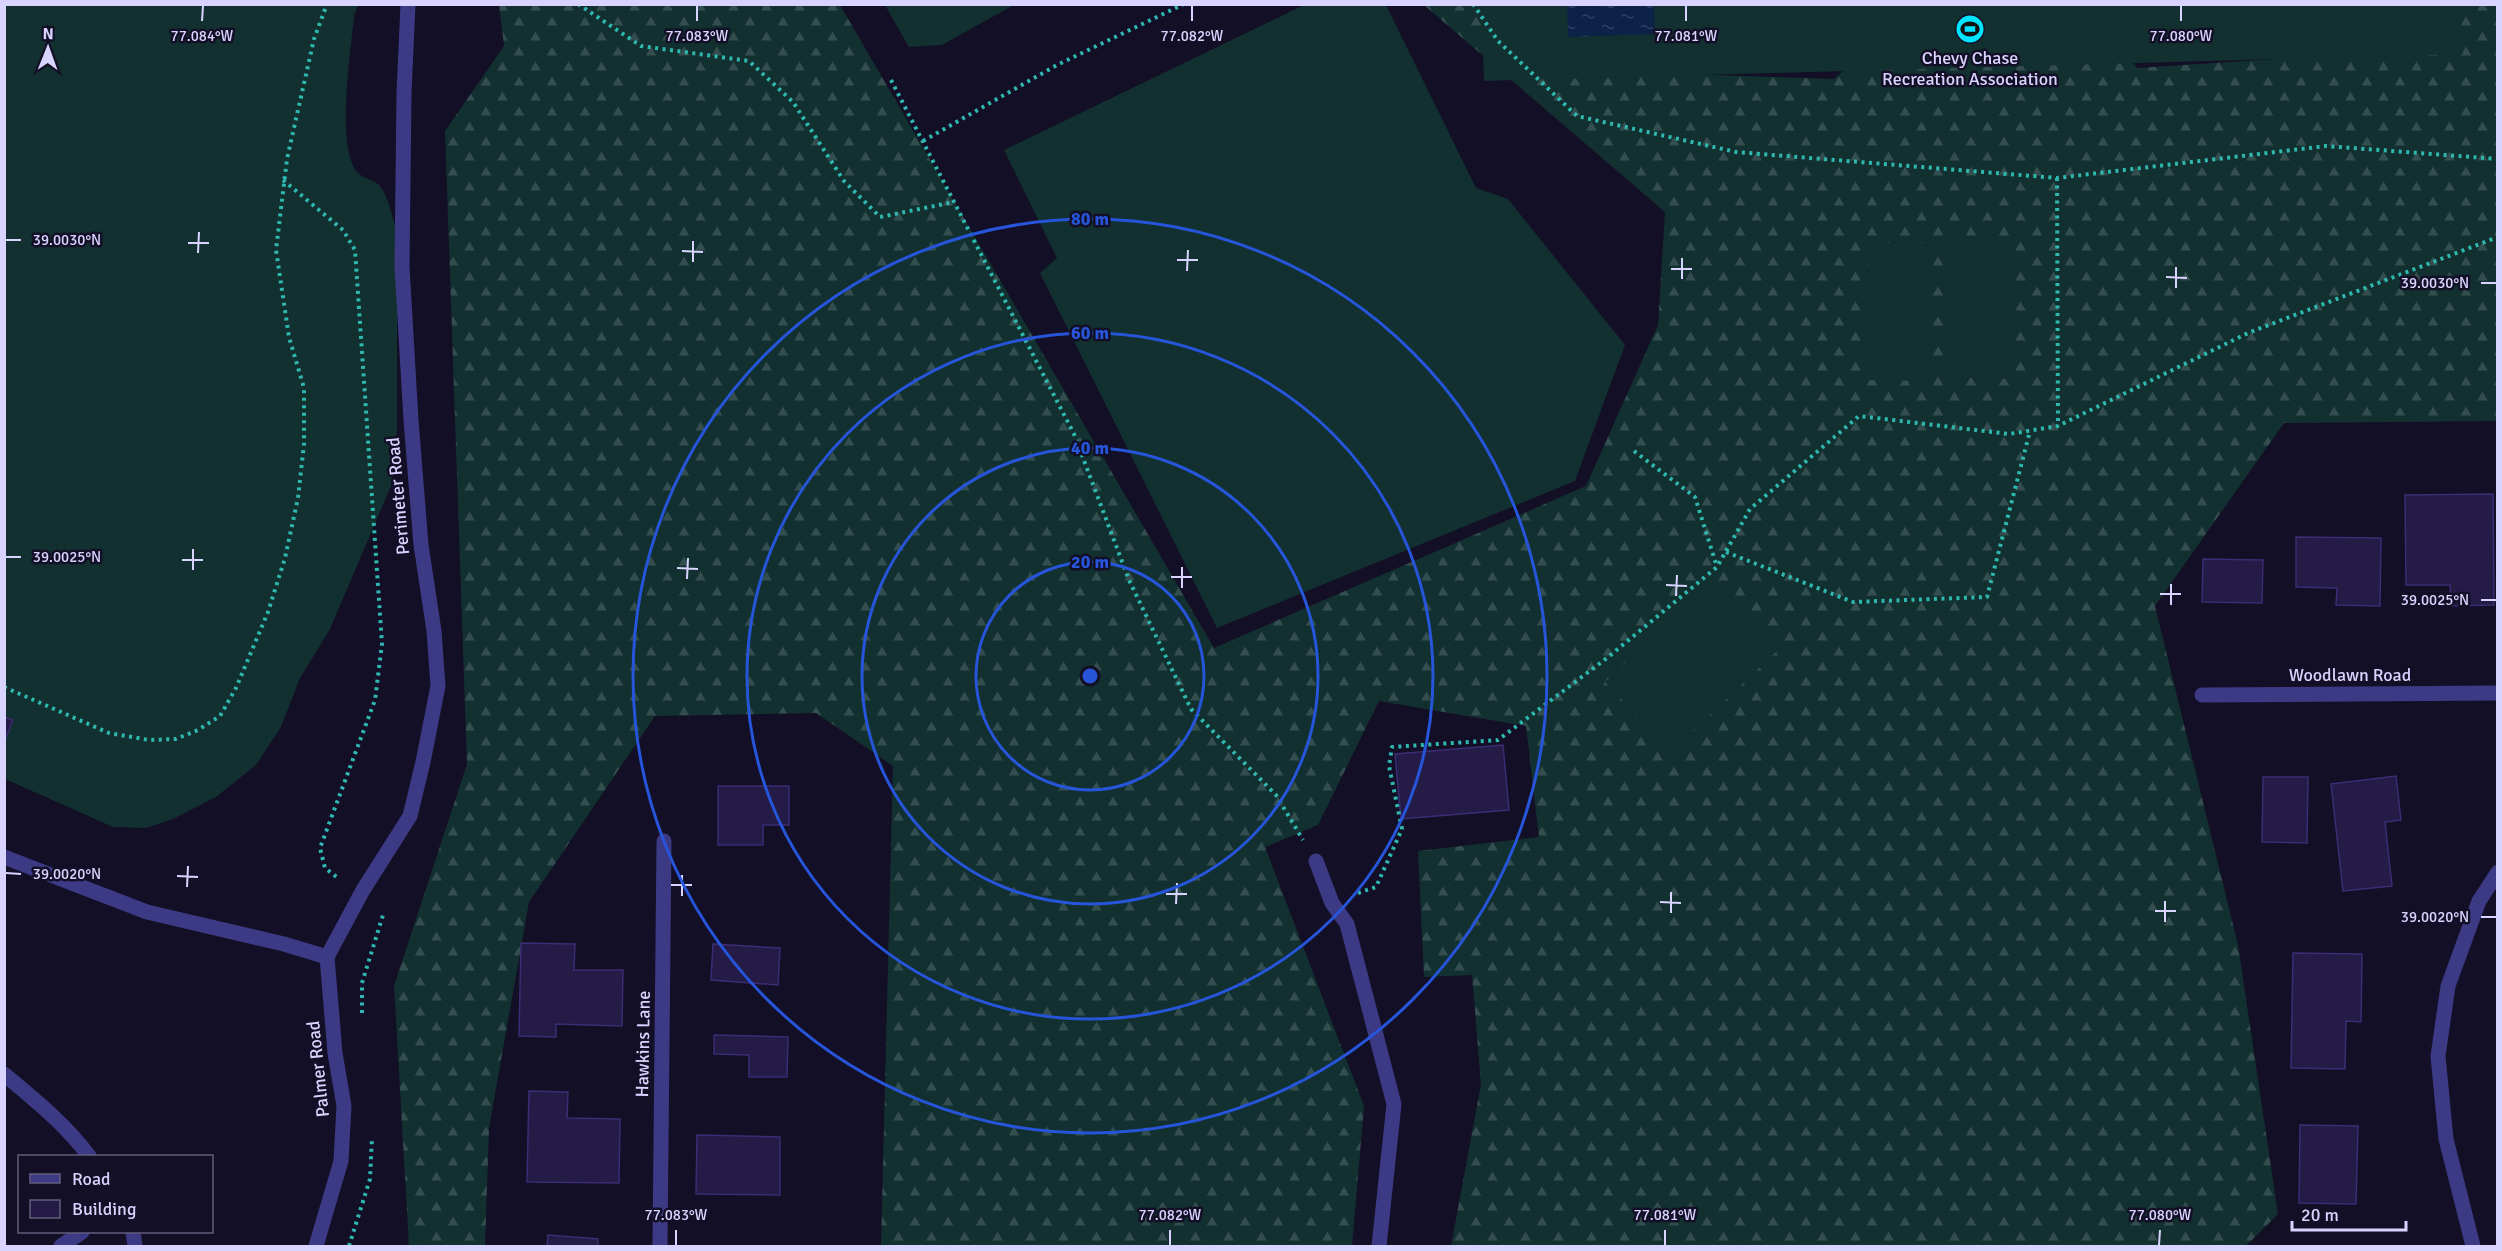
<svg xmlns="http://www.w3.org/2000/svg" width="2502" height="1251" viewBox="0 0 2502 1251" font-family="Signika,sans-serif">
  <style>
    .forest { fill: url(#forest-firs) }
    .garden { fill: #12302f }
    .water { fill: url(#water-ripples) }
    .building { fill: #241b47; stroke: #3b2d73; stroke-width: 1.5 }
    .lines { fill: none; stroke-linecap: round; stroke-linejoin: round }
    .path { stroke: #2fb8b0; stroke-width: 4; stroke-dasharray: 3 4.5; stroke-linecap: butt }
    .lane { stroke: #3d3a85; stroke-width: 15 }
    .street { stroke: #3d3a85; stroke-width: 15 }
    .ticks { fill: none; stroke: #d9d4ff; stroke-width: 2 }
    .ring { fill: none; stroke: #2655da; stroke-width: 3 }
    .labels { text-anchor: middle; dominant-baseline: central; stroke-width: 5; stroke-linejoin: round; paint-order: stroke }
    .poi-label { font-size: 18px; fill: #d9d4ff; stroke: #130f26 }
    .street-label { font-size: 18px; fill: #d9d4ff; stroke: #130f26 }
    .ticks-label { font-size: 15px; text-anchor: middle; fill: #d9d4ff; stroke: #130f26; stroke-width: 5; stroke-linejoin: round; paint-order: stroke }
    .centre { fill: #2655da; stroke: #130f26; stroke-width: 3 }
    .ring-label { font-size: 18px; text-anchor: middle; font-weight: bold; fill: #2655da; stroke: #130f26; stroke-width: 5; stroke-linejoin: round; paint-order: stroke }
  </style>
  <defs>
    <pattern id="forest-firs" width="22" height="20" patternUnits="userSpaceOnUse" patternTransform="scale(1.5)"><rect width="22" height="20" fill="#12302f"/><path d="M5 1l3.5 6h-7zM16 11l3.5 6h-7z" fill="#344d4e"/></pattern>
    <pattern id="water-ripples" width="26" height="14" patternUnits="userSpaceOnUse" patternTransform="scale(1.5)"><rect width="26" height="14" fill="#0c2248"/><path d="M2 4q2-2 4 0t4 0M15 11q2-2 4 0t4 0" fill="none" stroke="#2f4163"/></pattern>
  </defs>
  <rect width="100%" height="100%" fill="#130f26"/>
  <path class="forest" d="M 499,5 L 840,5 L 1214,648 L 1586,486 L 1658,325 L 1665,212 L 1424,5 L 1544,5 L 1546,69 L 1834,79 L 1917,5 L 2089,5 L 2137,68 L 2386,52 L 2375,5 L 2497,5 L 2497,421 L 2284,423 L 2155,606 L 2238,945 L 2278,1214 L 2246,1246 L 1451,1246 L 1481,1084 L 1472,975 L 1424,977 L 1418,851 L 1539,837 L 1526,726 L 1379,701 L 1318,825 L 1265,847 L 1364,1106 L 1352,1246 L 881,1246 L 893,766 L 816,713 L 655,716 L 529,902 L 489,1128 L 485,1246 L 409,1246 L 394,986 L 467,764 L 445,131 L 504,46 Z"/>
  <path class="garden" d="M 1306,4 L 1386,5 L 1476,188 L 1508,199 L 1625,345 L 1575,481 L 1217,628 L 1040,273 L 1057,258 L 1004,150 Z
    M 2454,4 L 2463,54 L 1484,81 L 1481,5 Z
    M 5,5 L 358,5 L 354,16 C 351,52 336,142 356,171 C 361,178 373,179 379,185 C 388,194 393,220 397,232 L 397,430 L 391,486 L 330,629 L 300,678 L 281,727 L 256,765 L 216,797 L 173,819 L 146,828 L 113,827 L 5,779 Z
    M 885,5 L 1014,5 L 942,45 L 909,47 Z
    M 1949,240 L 2014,241 L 2012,379 L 1949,377 Z
    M 1868,243 L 1933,243 L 1931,381 L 1867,380 Z
    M 1712,580 L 1779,649 L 1672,751 L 1605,682 Z"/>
  <path class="water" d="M 1567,5 L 1654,5 L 1655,34 L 1568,37 Z"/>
  <path class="building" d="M 2493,494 L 2494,605 L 2451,606 L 2450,585 L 2406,585 L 2405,495 Z
    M 2296,537 L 2381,538 L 2380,606 L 2336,605 L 2337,588 L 2296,587 Z
    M 2203,559 L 2263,560 L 2262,603 L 2202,602 Z
    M 4,717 L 13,720 L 4,743 Z
    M 1503,745 L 1509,810 L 1401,819 L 1395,754 Z
    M 2396,776 L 2401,820 L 2385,822 L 2392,886 L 2343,891 L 2331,784 Z
    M 2263,777 L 2308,777 L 2307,843 L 2262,842 Z
    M 718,786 L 789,786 L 789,825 L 763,825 L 763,845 L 718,845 Z
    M 521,943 L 575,944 L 574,970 L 623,970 L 622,1026 L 556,1024 L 556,1037 L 519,1036 Z
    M 713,944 L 780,948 L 778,985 L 711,980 Z
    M 2293,953 L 2362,954 L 2361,1022 L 2346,1021 L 2345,1069 L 2291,1068 Z
    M 714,1035 L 788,1037 L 787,1077 L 749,1077 L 749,1055 L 714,1054 Z
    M 529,1091 L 568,1092 L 567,1118 L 620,1119 L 619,1183 L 527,1182 Z
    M 2300,1125 L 2358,1126 L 2356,1204 L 2299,1203 Z
    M 697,1135 L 780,1137 L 780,1195 L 696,1194 Z
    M 548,1235 L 598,1239 L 598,1246 L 547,1246 Z"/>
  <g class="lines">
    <path class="path" d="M 578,4 L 641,46 L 749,61 L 793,102 L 844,181 L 880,217 L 954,202
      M 1473,4 L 1498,41 L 1577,116 L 1736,152 L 2057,178 L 2326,146 L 2498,159
      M 891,80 L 1074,434 L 1129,580 L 1191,709 L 1276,795 L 1303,840
      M 923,141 L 1057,65 L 1184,4
      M 2057,178 L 2058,426
      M 283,180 L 343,230 L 355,250 L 382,644 L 375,700 L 320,848 L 325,868 L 338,878
      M 1634,451 L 1695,497 L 1717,567
      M 1726,552 L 1853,602 L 1987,597 L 2030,431
      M 4,687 L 109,733 L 149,740 L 176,739 L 198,730 L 220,716 L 236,688 L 268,612 L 285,558 L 298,498 L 304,444 L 304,388 L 289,337 L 276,250 L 287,159 L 314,39 L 327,4
      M 1358,893 L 1376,887 L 1402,829 L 1389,766 L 1392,747 L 1498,740 L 1607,658 L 1717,567 L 1750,509 L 1859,416 L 2009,434 L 2058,426 L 2248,333 L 2498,237
      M 362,1013 L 362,983 L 383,915
      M 349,1246 L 370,1179 L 372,1137"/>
    <path class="lane" d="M 4,857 L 147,912 L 284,944 L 327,957
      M 1316,861 L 1332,903 L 1347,924 L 1394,1104 L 1379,1246
      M 4,1074 C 35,1100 65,1124 89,1156
      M 133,1232 L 135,1246
      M 61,1246 L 82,1232"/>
    <path class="street" d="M 2202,695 L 2498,693
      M 316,1246 L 341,1161 L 344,1106 L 335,1053 L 327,957 L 363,890 L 410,816 L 423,762 L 438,686 L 434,631 L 421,545 L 411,420 L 402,267 L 404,93 L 408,4
      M 660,1246 L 664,841
      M 2473,1246 L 2446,1139 L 2438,1056 L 2448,986 L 2479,901 L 2498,872"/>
  </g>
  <path class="ticks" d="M 202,21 L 203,6M 697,21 L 697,6M 1192,21 L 1192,6M 1686,21 L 1686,6M 2181,21 L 2181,6M 6,240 L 21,240M 188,243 L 209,243M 682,251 L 703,252M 198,253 L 199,232M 1177,260 L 1198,260M 693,262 L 693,241M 1671,269 L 1692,269M 1187,271 L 1188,250M 2166,277 L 2187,278M 1682,279 L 1682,258M 2481,283 L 2496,283M 2176,288 L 2176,267M 6,557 L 21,557M 182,560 L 203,560M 677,568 L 698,569M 193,570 L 193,549M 1171,577 L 1192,577M 687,579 L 688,558M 1666,585 L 1687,586M 1182,588 L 1182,567M 2160,594 L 2181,594M 1676,596 L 1677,575M 2481,600 L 2496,600M 2171,605 L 2171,584M 6,873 L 21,874M 177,876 L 198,877M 671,885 L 692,885M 187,887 L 188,866M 1166,894 L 1187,894M 682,896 L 682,875M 1660,902 L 1681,903M 1176,904 L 1177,883M 2155,911 L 2176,911M 1671,913 L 1671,892M 2481,917 L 2496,917M 2165,922 L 2165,901M 676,1245 L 676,1230M 1170,1245 L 1170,1230M 1665,1245 L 1665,1230M 2159,1245 L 2160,1230"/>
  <g class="ring">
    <circle cx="1090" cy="676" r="114"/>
    <circle cx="1090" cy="676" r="228"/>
    <circle cx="1090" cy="676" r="343"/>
    <circle cx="1090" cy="676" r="457"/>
  </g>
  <defs>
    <g id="stadium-disc" transform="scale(1.5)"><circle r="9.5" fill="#00e5ff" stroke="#130f26"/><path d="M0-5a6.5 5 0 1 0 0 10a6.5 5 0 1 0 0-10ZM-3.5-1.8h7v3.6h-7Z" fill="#111"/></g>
  </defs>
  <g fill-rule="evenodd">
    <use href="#stadium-disc" x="1970" y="29"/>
  </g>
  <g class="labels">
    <g class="poi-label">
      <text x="1970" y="58">Chevy Chase<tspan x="1970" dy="21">Recreation Association</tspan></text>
    </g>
    <g class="street-label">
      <text transform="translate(398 496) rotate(-95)">Perimeter Road</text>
      <text x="2350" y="675">Woodlawn Road</text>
      <text transform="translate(643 1044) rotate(-89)">Hawkins Lane</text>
      <text transform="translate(318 1069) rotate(-96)">Palmer Road</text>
    </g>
  </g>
  <g class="ticks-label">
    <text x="202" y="41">77.084°W</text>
    <text x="697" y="41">77.083°W</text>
    <text x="1192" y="41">77.082°W</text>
    <text x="1686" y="41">77.081°W</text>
    <text x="2181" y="41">77.080°W</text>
    <text x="67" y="245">39.0030°N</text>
    <text x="2435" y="288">39.0030°N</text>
    <text x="67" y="562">39.0025°N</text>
    <text x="2435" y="605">39.0025°N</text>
    <text x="67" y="879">39.0020°N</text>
    <text x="2435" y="922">39.0020°N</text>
    <text x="676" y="1220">77.083°W</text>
    <text x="1170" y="1220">77.082°W</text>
    <text x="1665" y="1220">77.081°W</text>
    <text x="2160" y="1220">77.080°W</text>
  </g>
  <circle cx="1090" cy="676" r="9" class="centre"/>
  <g class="ring-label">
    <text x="1090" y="225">80 m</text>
    <text x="1090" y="339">60 m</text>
    <text x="1090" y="454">40 m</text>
    <text x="1090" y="568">20 m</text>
  </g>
  <rect width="2502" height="1251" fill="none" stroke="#d9d4ff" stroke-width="12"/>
  <rect x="18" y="1155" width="195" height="78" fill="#130f26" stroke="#625e7d" stroke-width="1.5"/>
  <rect x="30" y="1174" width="30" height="9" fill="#3d3a85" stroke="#625e7d" stroke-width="1.5"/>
  <text x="72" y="1185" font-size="18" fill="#d9d4ff">Road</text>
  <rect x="30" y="1200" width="30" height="18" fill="#241b47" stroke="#625e7d" stroke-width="1.5"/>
  <text x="72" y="1215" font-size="18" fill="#d9d4ff">Building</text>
  <g transform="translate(48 48) rotate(1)" stroke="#130f26" stroke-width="4.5" paint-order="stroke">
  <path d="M0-4.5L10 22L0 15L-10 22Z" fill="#d9d4ff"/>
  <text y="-9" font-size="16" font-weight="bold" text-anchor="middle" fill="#d9d4ff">N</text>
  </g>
  <path d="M2292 1221v9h114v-9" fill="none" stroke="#d9d4ff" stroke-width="3"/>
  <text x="2301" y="1221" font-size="18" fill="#d9d4ff" stroke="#130f26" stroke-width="4.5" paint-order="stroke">20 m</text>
</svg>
